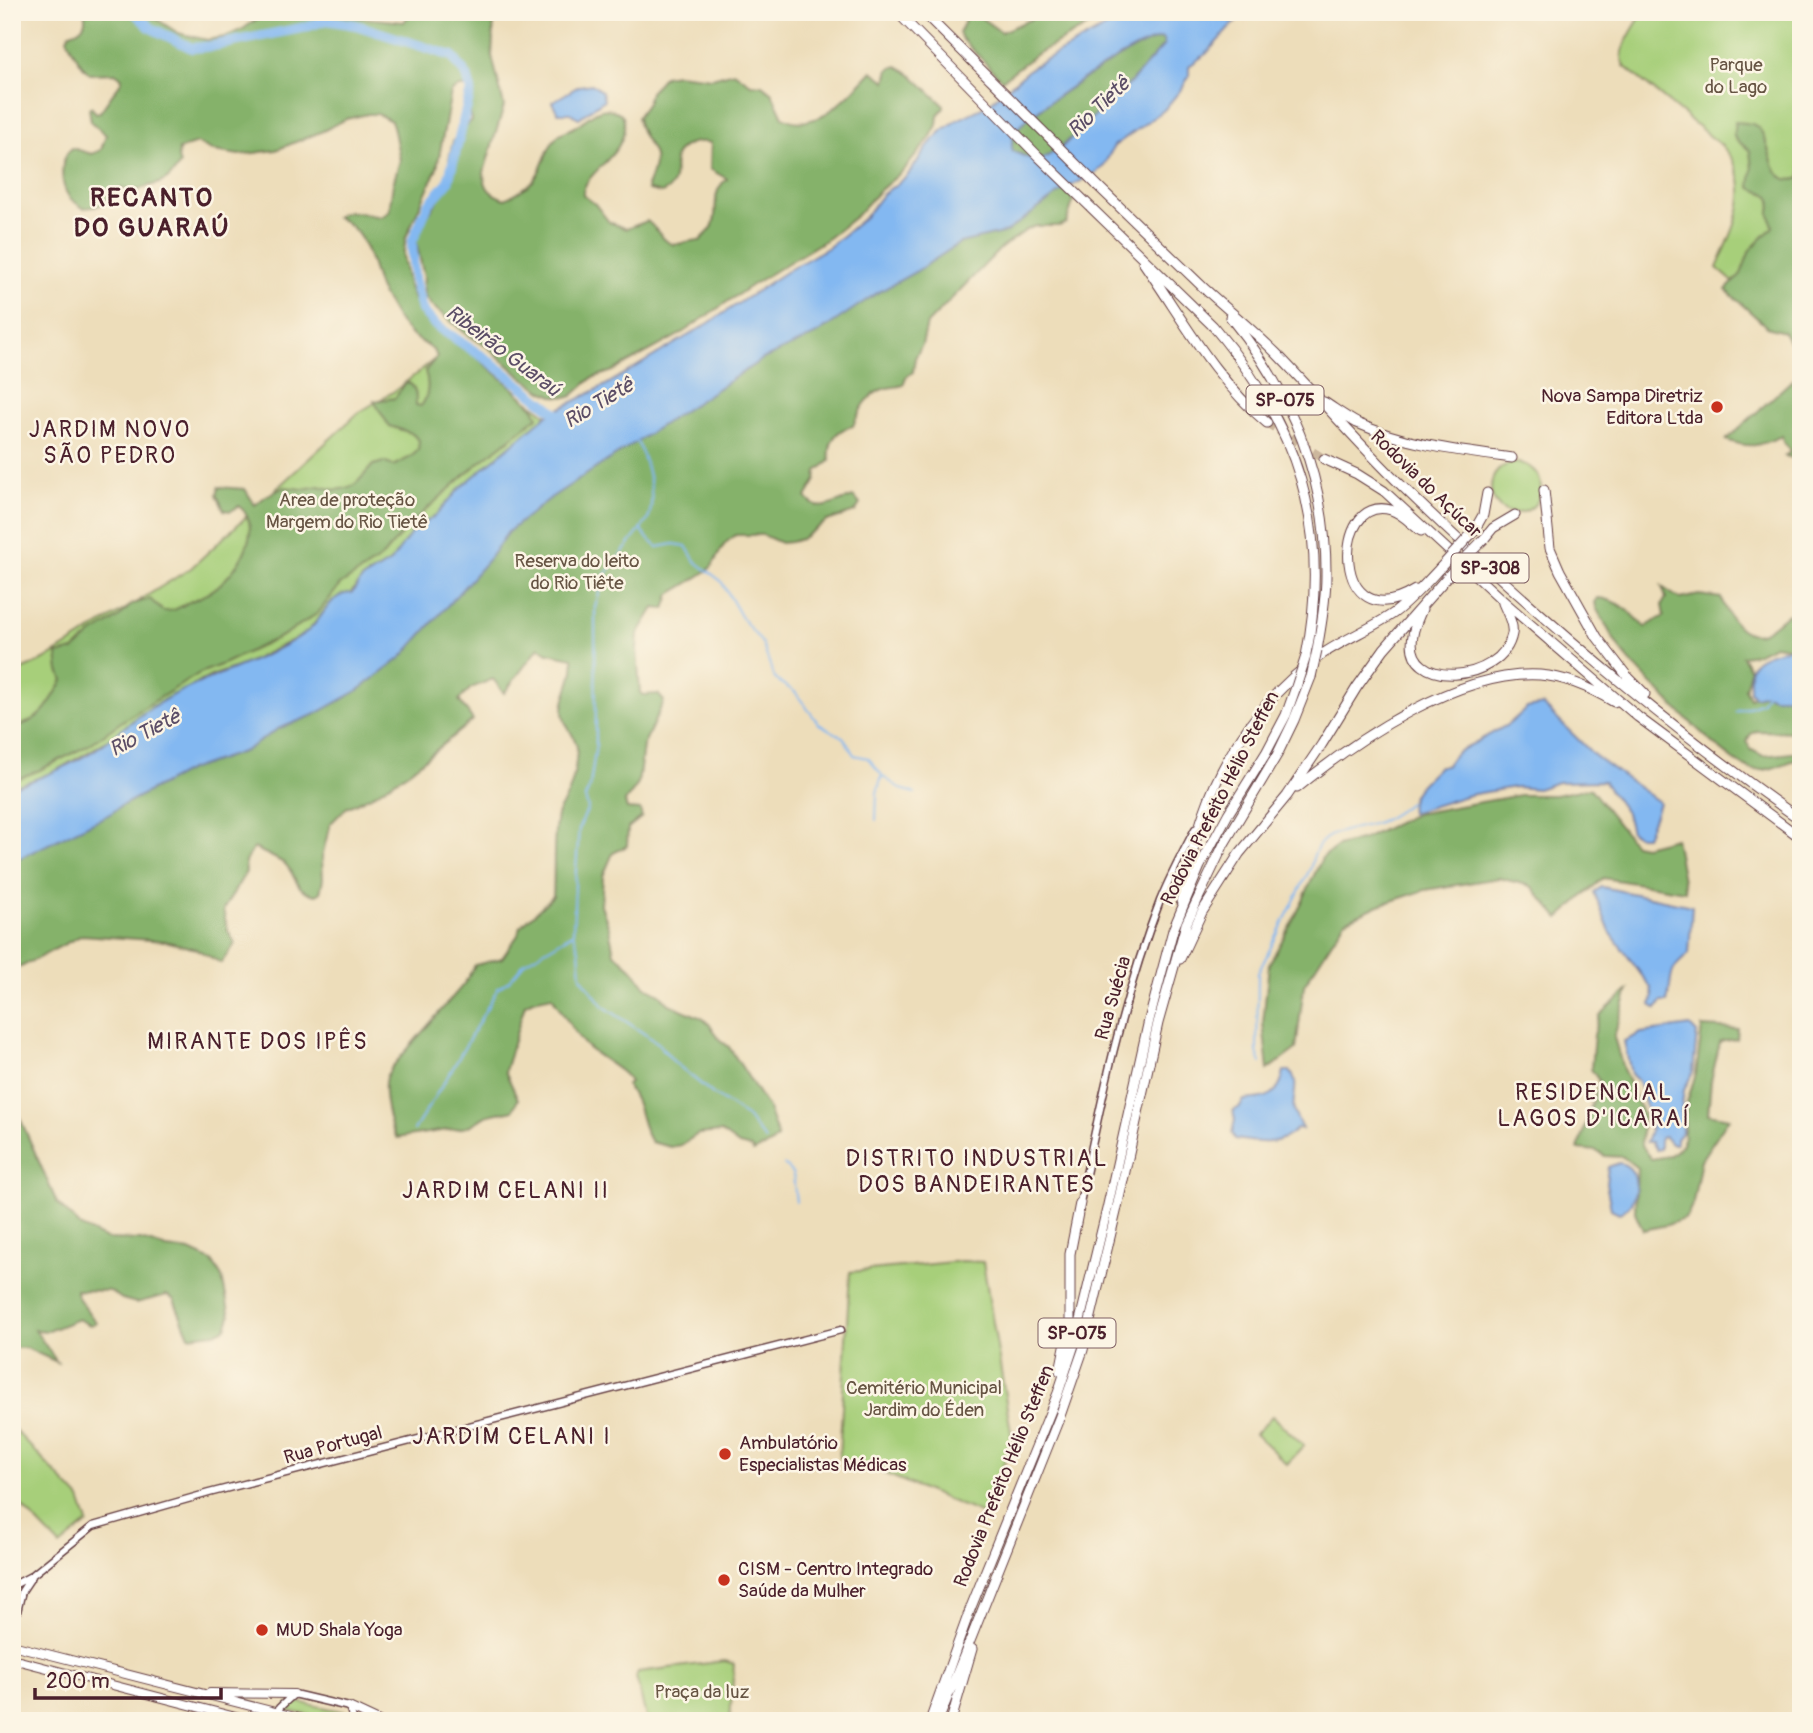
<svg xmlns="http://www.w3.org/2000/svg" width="1813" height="1733" viewBox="0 0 1813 1733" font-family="Pangolin,sans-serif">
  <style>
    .green { fill: #a7cf7a; stroke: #787752; stroke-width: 2 }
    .forest { fill: #85b26a; stroke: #68684a; stroke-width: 2 }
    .water { fill: #83b8f1; stroke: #666c8e; stroke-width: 2; fill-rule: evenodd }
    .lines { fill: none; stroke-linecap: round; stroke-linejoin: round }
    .stream { stroke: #83b8f1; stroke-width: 2 }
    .river { stroke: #83b8f1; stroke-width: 10 }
    .highway-tunnel { stroke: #ccb79d; stroke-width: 9; stroke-dasharray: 9 4.5; stroke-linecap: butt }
    .minor-casing { stroke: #623c40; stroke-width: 9 }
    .major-casing { stroke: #623c40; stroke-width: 10 }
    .highway-casing { stroke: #623c40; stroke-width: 11 }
    .minor { stroke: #fff; stroke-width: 6 }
    .major { stroke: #fff; stroke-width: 8 }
    .highway { stroke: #fff; stroke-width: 9 }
    .highway-bridge-casing { stroke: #623c40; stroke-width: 11; stroke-linecap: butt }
    .highway-bridge { stroke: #fff; stroke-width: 9 }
    .poi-dot { fill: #c8321e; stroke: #fcf5e5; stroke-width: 2.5 }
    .labels { text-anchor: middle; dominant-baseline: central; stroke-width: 5; stroke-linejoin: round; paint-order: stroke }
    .shield { fill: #fcf5e5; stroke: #7f5f63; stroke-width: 2 }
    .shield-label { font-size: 18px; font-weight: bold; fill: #4a1f2b }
    .park-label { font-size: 19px; fill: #665443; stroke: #fcf5e5 }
    .poi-label { font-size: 19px; fill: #4a1f2b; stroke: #fcf5e5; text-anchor: start }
    .street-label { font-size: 19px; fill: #4a1f2b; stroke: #fcf5e5 }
    .water-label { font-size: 21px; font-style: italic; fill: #5b4d66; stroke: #fcf5e5 }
    .quarter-label { font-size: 23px; letter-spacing: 2px; fill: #4a1f2b; stroke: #fcf5e5 }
    .district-label { font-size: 26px; font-weight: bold; letter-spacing: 2px; fill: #4a1f2b; stroke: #fcf5e5 }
  </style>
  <rect width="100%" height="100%" fill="#fcf5e5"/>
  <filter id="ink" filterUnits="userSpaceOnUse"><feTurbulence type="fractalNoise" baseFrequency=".0143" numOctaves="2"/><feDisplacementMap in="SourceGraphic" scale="14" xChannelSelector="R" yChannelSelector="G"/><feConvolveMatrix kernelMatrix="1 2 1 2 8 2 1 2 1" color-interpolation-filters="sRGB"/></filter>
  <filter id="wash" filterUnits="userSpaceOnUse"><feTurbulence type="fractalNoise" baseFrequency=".00686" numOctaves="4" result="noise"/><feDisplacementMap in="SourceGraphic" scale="28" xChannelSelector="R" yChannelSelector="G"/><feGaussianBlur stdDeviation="1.57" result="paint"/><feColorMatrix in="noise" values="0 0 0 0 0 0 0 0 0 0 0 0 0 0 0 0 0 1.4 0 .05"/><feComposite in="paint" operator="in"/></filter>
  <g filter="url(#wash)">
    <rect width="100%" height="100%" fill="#edddba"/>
    <path class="green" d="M 1643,12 L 1801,12 L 1801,341 L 1717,268 C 1734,227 1759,185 1722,146 L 1624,66 C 1616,50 1636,26 1643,12 Z
      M 451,346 L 547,415 L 437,514 L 390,562 L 362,579 L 351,593 L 332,601 L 307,633 L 243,665 L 211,676 L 167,699 L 100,745 L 43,778 L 12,787 L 12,674 L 44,660 L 191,568 L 358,413 L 396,390 Z
      M1491 488a25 25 0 1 1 50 0a25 25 0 1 1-50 0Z
      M 962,1261 L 983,1262 L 1012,1438 L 987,1516 L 879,1471 L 839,1458 L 850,1272 Z
      M 1272,1416 L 1304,1446 L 1287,1464 L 1255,1434 Z
      M 12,1427 L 80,1499 L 88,1523 L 60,1546 L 12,1496 Z
      M 725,1661 L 734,1664 L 730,1721 L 647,1721 L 636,1677 L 638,1672 Z
      M 292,1701 L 347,1712 L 350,1721 L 335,1721 L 284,1710 Z"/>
    <path class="forest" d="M 84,12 L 146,12 L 178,33 L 207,40 L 225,37 L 243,29 L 267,12 L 334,12 L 346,16 L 404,22 L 411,12 L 492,12 L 494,18 L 492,56 L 504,106 L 484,172 C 484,188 490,194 505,199 C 515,194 525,189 533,181 C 543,170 545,151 555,139 C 561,131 565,132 573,128 C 588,120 597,104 615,111 C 622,113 624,116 624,123 C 627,157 582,172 583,195 L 595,204 L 609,222 L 626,229 L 647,221 C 655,226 664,243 672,244 C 682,246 690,238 700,241 C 703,237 709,232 712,228 C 720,212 709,192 727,179 L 710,169 L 711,143 C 703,141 697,141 689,144 C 659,157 689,180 662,193 L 648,190 L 647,186 C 666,143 643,153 637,117 L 647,103 L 650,92 L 664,76 L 677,74 L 712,78 L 734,72 L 751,84 L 762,85 L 772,93 L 783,117 C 816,136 851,93 872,71 L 886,81 L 889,69 L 897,66 C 916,75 927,91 944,105 L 944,108 L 938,115 L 937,125 L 930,138 L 904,170 L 879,191 L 857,215 L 827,239 L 752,285 L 679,335 L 613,371 L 592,378 L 571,397 L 553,396 L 542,391 L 518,374 L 489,348 L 465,333 L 431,305 L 425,297 L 423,286 L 424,277 L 416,241 L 417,232 L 451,180 L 449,159 L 453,141 L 471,121 L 467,96 L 469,87 L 459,87 L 451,92 L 437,168 L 406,237 L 403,256 L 408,284 L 416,304 L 426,321 L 473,354 L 512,387 L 534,408 L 538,417 L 475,466 L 408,526 L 380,559 L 340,585 L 318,613 L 284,635 L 223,664 L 200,673 L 124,720 L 89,745 L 40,770 L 12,781 L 12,728 C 43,720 49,705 63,680 L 59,671 L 57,654 L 74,650 L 92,634 L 118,618 L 132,604 L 150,599 L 163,611 C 173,612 180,607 189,602 C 199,598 210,593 218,586 C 239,569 265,528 239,506 L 231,511 L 224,510 L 217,495 L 219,487 L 245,489 L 255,505 L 266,496 L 284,487 L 303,489 L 319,486 L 336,490 L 346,488 L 355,485 L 373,465 L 384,462 L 393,466 L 411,457 L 418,450 L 419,440 L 411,433 L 389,426 L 374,401 L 395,398 L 406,382 C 417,385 416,396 416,405 L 421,406 C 429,396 429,382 425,371 L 437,357 C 434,346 417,341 409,333 C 404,328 399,322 395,316 C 393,313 380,290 379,288 C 369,260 367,230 336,217 C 348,206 366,215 381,217 L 389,212 L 393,184 L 400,160 L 393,126 L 391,121 L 378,114 L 368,114 L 346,119 L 323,131 L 276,150 L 239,155 L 214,151 L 197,143 L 179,149 L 178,158 L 180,164 C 164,189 157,180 134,192 L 121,188 C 102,200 110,207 83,208 C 79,205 73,201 69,197 C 60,184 59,158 72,148 L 92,154 L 101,150 L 106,135 L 91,122 L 89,108 L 91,107 L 96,113 L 100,112 L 121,82 L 122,78 L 115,73 L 90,74 C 82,68 71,48 67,38 L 70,33 C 81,30 88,24 84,12 Z
      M 963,12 L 973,12 L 1001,32 L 1036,17 L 1066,24 L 1070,22 L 1074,12 L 1113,12 L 1035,55 L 1002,80 L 962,39 L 959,33 L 965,21 Z
      M 1163,38 L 1164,45 L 1124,90 L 1103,107 L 1062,147 L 1041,160 L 1029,158 L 1012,151 C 1012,143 1011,136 1016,130 C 1035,108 1136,41 1163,38 Z
      M 1735,122 C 1741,123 1751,122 1756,126 C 1774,138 1765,190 1801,178 L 1801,361 L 1784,332 L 1767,327 L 1726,290 L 1741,274 L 1750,250 L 1773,227 C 1772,223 1771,219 1770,215 C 1769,208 1775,199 1766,194 C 1759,190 1756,192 1750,187 L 1752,170 L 1750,151 C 1737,137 1731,144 1735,122 Z
      M 1059,186 L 1072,196 L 1073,202 L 1066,223 L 1059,226 L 1036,226 L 1028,229 L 1001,248 L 927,324 L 922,345 L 915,358 L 913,372 L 906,377 L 903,385 C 897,387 891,387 886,388 C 868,393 859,411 853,426 C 834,430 828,443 830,461 L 817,471 L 816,480 L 806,497 C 819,517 835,500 854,497 L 860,504 L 855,512 L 827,521 L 801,539 L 791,542 L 781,543 L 763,535 L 736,535 C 719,546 722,551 712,566 C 709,571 677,590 670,594 L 665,609 L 654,608 L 638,634 L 637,650 L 640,693 L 643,695 L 658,694 L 664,701 L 643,746 L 638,784 L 625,802 L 627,809 L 640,810 L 642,817 L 628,828 L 627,846 L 613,853 L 603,876 L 601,905 L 609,928 L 614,953 L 631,968 L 646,987 L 660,994 L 669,1004 L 702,1018 L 711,1026 L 719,1039 L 729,1047 L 768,1108 L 778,1137 L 771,1144 L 753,1152 L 751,1148 L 739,1145 L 721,1132 L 698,1134 L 681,1145 L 671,1147 L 651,1142 C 638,1123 643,1105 626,1085 L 630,1082 C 624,1070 599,1058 587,1047 C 577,1038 560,1009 552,996 L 533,1000 L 525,1004 L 505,1071 L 518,1099 L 513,1110 C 505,1112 495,1113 486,1116 C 478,1120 471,1127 462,1128 C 440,1131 419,1134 397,1138 C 389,1128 382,1091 386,1077 C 387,1074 390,1071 392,1067 L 464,984 L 475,965 L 502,958 L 518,935 L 520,927 L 553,896 C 555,869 552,842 557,815 C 559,809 564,803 567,796 C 574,783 576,764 577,749 C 577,735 562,726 563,710 C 564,691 576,677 573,658 L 548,653 L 539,647 L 504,693 L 493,679 L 471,688 L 459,700 L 473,720 L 410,771 L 375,794 L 346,808 L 330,824 L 322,857 L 323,879 L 320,893 L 316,895 C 293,891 296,873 285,864 C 276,858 264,853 254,848 L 245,862 L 246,872 L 223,910 L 228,931 L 235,944 L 221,963 L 196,949 L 165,941 L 82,935 L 21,967 L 12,968 L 12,854 L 526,506 L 801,333 Z
      M 1801,372 L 1801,460 L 1785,456 L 1791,451 L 1783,442 L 1782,436 C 1758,446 1751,449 1726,440 Z
      M 1662,587 L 1680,599 L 1699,595 L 1721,598 C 1727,614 1741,641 1763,632 C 1771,629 1778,621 1785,616 C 1790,613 1796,612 1801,610 L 1801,649 L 1774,645 L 1756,654 L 1742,656 L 1750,670 L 1745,689 L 1750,698 L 1759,694 L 1801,691 L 1801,732 L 1756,731 L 1750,735 L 1747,741 L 1750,749 L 1763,756 L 1801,752 L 1801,758 C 1787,762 1769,772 1754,770 C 1731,768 1637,671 1620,649 C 1611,636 1604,621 1596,608 L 1595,602 L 1598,598 C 1617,599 1632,613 1645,627 L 1664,616 L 1662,605 L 1666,598 Z
      M 1590,788 L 1634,844 L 1644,846 L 1675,838 L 1685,891 L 1603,878 L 1559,918 L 1531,886 L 1499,878 L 1425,890 L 1379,905 L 1345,921 L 1304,985 L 1296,1049 L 1268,1070 L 1263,1023 L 1269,964 L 1296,915 L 1322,858 L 1338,846 L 1364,839 L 1415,814 L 1520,795 L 1555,795 Z
      M 1628,990 L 1614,1037 L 1623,1069 L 1643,1115 L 1641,1144 L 1651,1159 L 1669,1156 L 1683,1144 L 1686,1105 L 1696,1074 L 1702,1027 L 1738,1029 L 1737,1039 L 1720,1042 L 1711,1081 L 1708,1114 L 1729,1118 L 1701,1160 L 1693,1203 L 1686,1218 L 1667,1225 L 1643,1230 L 1635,1212 L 1637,1168 L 1623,1157 L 1605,1156 L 1596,1151 L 1578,1149 L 1599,1081 L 1591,1069 L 1594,1035 L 1600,1015 Z
      M 12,1100 L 57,1203 L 81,1227 L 106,1239 L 141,1240 L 167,1248 L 190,1251 L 212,1261 L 222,1277 L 230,1316 L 226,1328 L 215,1333 L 189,1336 L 174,1300 L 167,1295 L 136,1303 L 122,1299 L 110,1291 L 76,1290 L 77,1296 L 96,1323 L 90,1325 L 78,1319 L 48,1331 L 35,1330 L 57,1362 L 26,1348 L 12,1348 Z"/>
    <path class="water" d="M 1134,12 L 1244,12 L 1206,54 L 1189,66 L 1189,76 L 1183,87 L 1164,110 L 1114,146 L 1103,167 L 1089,177 L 1065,189 L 1006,232 L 960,243 L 917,271 L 877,293 L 815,335 L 763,359 L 552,497 L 508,532 L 489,559 L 401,658 L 359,690 L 314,715 L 278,729 L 245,751 L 189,770 L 121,806 L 110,814 L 12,862 L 12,787 C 43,778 88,758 112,737 C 130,722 149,708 169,697 C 213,674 264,661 305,633 C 323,622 327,593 352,593 L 362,579 L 390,562 L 412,532 L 437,514 L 460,488 L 547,415 L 604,386 L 709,323 L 787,271 L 829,247 L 865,217 L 882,195 L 907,176 L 931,142 L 943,130 L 957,120 L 986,106 L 1032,67 ZM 1163,38 L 1164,45 L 1124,90 L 1103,107 L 1062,147 L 1041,160 L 1029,158 L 1012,151 C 1012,143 1011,136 1016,130 C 1035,108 1136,41 1163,38 Z
      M 592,84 L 602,92 L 604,100 L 579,118 L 570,113 L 558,113 L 552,102 L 579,86 Z
      M 1798,646 L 1801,647 L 1801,697 L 1773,697 L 1766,694 L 1755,697 L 1750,691 C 1750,684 1749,674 1751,667 C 1755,654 1786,649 1798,646 Z
      M 1543,705 L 1595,756 L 1659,802 C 1656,815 1651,824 1646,836 L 1639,836 L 1631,832 L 1626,813 L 1603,781 L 1558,782 L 1537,789 L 1515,787 L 1469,795 L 1411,813 C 1407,791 1426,781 1439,766 L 1446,766 L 1456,753 L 1509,724 L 1527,708 Z
      M 1602,887 L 1692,906 L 1689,954 C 1665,973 1674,976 1667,1002 L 1661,1002 L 1657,1009 L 1651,1005 L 1653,998 L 1651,988 L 1610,932 L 1594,892 Z
      M 1690,1026 L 1697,1033 L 1693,1072 L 1684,1090 L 1681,1112 L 1682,1132 L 1676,1139 L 1676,1144 L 1671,1144 L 1665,1137 L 1660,1138 L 1660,1149 L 1656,1150 L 1651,1142 L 1646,1142 L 1652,1125 L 1638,1081 L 1631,1074 L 1624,1041 L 1641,1033 Z
      M 1284,1071 L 1290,1071 C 1301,1086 1291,1097 1294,1112 C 1296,1118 1300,1124 1302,1129 L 1298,1128 C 1280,1147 1259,1143 1235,1139 L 1232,1133 L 1235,1120 L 1233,1111 L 1240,1107 L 1244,1100 C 1268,1098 1279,1097 1284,1071 Z
      M 1619,1163 C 1643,1167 1639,1206 1619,1213 L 1611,1209 L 1606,1183 L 1608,1167 Z"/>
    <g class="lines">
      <path class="stream" d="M 636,439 C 647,463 657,494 648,520 L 605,575 L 595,607 L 596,744 L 590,786 L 585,798 L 588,808 L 579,828 L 575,884 L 573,933 L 579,950 L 581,977 L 603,1006 L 658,1043 L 674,1062 L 713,1094 L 746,1116 L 765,1140
        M 640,528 L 648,539 L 658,547 L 674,544 L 686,546 L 695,561 L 721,581 L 742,618 L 762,643 L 775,679 L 795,692 L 819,724 L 844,738 L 854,755 L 868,758 L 882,775 L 877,793 L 876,820
        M 1736,712 L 1762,702 L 1766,694
        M 882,776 L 901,789 L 915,793
        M 1261,1063 L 1257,1052 L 1258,973 L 1311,867 C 1317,828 1344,833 1375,823 C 1387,820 1399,811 1409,803
        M 414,1130 L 453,1068 L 498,988 L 510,980 L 525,962 L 572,934
        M 784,1165 L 793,1174 L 796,1202"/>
      <path class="river" d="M 134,12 L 151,28 L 192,48 L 213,46 L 306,27 L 326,20 L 356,25 L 452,56 L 467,76 L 471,90 L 448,182 L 428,205 L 412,242 L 414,279 L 422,310 L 435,325 L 488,360 L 564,419"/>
    </g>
  </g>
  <g filter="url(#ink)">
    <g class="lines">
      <path class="highway-tunnel" d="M 1267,423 L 1324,459"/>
      <g class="minor-casing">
        <path id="minor" d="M 1080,1203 C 1101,1101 1122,999 1160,901 C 1170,876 1183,852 1195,829
          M 12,1586 L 31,1576 L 93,1526 L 209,1493 L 841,1330
          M 12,1633 L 22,1591 L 30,1579
          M 280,1721 L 279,1708 L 294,1694 L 349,1707 L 354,1721"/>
      </g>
      <g class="major-casing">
        <path id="major" d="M 12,1645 L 310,1721
          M 12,1659 L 251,1721
          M 210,1693 L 294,1694
          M 349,1707 L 379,1721"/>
      </g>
      <g class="highway-casing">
        <path id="highway" d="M 897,12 L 1038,156 L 1213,326 C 1297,425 1332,527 1306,656
          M 923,12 L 1101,189 L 1209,293
          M 1143,262 C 1183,319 1214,379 1267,423
          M 1205,289 C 1228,310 1253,330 1276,353 C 1319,397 1358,444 1403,487 C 1527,607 1660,721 1801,820
          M 1230,317 C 1291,392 1327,478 1326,576 C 1326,601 1321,626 1317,650
          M 1324,402 C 1335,409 1346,417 1357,423 C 1406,445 1459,451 1512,458
          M 1324,459 L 1357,474 L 1384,491 L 1501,599 L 1638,717 L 1801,838
          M 1544,490 L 1550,548 L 1560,571 L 1597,637 L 1627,676 L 1645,694
          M 1474,531 L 1483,515 L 1487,493
          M 1484,539 L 1493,528 L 1515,515
          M 1415,590 C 1332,642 1330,493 1391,510 C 1402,513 1412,525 1421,531
          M 1422,609 C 1419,617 1414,626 1413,635 C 1402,692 1503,683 1512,634 C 1514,624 1507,613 1503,603
          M 1297,788 C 1357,739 1458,670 1540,675 C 1567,677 1591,688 1614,702
          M 1181,901 C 1188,871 1194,841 1204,813 C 1226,749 1268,691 1324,653 C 1347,638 1372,628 1394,613 C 1411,600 1425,584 1440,568
          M 1180,959 L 1202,912 L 1239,854 L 1287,796 L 1322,744 L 1357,687 L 1384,649 L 1449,575
          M 1060,1371 L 1070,1322 L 1070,1254 L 1080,1203
          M 930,1721 L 971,1607 L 1058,1393 L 1074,1345 L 1107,1209 L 1149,1020 L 1173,930 L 1200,866 L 1228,814 L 1266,753 L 1286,715 L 1296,687
          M 938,1721 L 1060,1416 L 1083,1350 L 1116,1212 L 1158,1023 L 1186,924 L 1224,844 L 1277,755 L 1294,720 L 1311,677
          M 951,1721 L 972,1649"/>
      </g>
      <use href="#minor" class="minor"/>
      <use href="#major" class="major"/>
      <use href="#highway" class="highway"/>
      <g class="highway-bridge-casing">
        <path id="highway-bridge" d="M 1440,568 L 1474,531
          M 1449,575 L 1484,539
          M 1311,677 L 1317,650
          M 1296,687 L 1306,656"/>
      </g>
      <use href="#highway-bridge" class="highway-bridge"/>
    </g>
  </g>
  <g class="poi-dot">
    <circle cx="1717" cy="407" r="7"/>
    <circle cx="725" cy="1454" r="7"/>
    <circle cx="724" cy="1580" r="7"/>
    <circle cx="262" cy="1630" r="7"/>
  </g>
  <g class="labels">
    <g class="shield">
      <rect x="1246.5" y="385.5" width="77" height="29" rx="5"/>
      <rect x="1451.5" y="553.5" width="77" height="29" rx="5"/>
      <rect x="1038.5" y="1318.5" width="77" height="29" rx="5"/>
    </g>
    <g class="shield-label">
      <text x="1285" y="400">SP-075</text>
      <text x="1490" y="568">SP-308</text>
      <text x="1077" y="1333">SP-075</text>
    </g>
    <g class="park-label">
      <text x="1736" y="65">Parque<tspan x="1736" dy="22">do Lago</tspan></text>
      <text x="347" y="500">Area de proteção<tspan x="347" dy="22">Margem do Rio Tietê</tspan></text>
      <text x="577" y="561">Reserva do leito<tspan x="577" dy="22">do Rio Tiête</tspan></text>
      <text x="924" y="1388">Cemitério Municipal<tspan x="924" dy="22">Jardim do Éden</tspan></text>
      <text x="702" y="1692">Praça da luz</text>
    </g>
    <g class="poi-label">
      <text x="1703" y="396" text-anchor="end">Nova Sampa Diretriz<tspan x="1703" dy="22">Editora Ltda</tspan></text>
      <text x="739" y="1443">Ambulatório<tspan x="739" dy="22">Especialistas Médicas</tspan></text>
      <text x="738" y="1569">CISM - Centro Integrado<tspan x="738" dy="22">Saúde da Mulher</tspan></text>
      <text x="276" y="1630">MUD Shala Yoga</text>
    </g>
    <g class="street-label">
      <text transform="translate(1426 484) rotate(44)">Rodovia do Açúcar</text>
      <text transform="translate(1220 798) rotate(-63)">Rodovia Prefeito Hélio Steffen</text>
      <text transform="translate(1113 998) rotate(-74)">Rua Suécia</text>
      <text transform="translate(333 1445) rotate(-15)">Rua Portugal</text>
      <text transform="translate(1004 1476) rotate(-68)">Rodovia Prefeito Hélio Steffen</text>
    </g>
    <g class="water-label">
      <text transform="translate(1099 107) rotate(-44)">Rio Tietê</text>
      <text transform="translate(503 351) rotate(37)">Ribeirão Guaraú</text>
      <text transform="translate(599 403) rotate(-31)">Rio Tietê</text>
      <text transform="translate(145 733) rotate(-28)">Rio Tietê</text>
    </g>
    <g class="quarter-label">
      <text x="110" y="429">JARDIM NOVO<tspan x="110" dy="26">SÃO PEDRO</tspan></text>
      <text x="258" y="1041">MIRANTE DOS IPÊS</text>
      <text x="1594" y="1092">RESIDENCIAL<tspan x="1594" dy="26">LAGOS D'ICARAÍ</tspan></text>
      <text x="977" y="1158">DISTRITO INDUSTRIAL<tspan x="977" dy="26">DOS BANDEIRANTES</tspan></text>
      <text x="506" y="1190">JARDIM CELANI II</text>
      <text x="512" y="1436">JARDIM CELANI I</text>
    </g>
    <g class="district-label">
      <text x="152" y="198">RECANTO<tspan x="152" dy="30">DO GUARAÚ</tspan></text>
    </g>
  </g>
  <rect width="1813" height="1733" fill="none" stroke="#fcf5e5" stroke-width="42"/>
  <path d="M35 1688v10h186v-10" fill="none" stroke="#4a1f2b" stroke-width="3.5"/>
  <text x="46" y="1688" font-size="21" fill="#4a1f2b" stroke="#fcf5e5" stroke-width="5" paint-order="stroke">200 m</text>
</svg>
